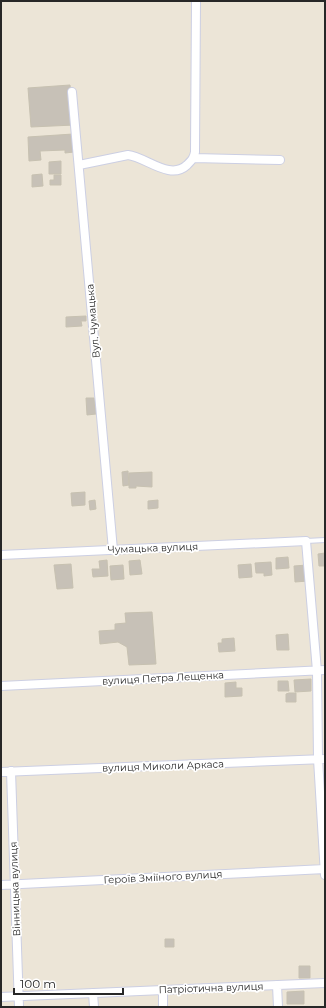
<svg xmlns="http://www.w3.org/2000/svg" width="326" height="1008" viewBox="0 0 326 1008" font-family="Montserrat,sans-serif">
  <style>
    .building { fill: #c7c1b7; stroke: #c7c1b1 }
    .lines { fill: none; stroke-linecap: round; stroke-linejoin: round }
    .service-casing { stroke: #cccfe3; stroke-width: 6 }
    .minor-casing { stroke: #cccfe3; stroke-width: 10 }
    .service { stroke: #fff; stroke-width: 4 }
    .minor { stroke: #fff; stroke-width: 8 }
    .labels { text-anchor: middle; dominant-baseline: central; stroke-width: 3.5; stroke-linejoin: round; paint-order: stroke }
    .street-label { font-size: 10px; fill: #272727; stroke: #fff }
  </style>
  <rect width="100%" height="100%" fill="#ece5d7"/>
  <path class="building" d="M 70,85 L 74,125 L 31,127 L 28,88 Z
    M 73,134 L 74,152 L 65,153 L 65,150 L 40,151 L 41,160 L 29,161 L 28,137 Z
    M 61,161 L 61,174 L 49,174 L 49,162 Z
    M 42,174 L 43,186 L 32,187 L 32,175 Z
    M 54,175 L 61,175 L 61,185 L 50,185 L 50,180 L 54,180 Z
    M 86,316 L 86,321 L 81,321 L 82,326 L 66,327 L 66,317 Z
    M 86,398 L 94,398 L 96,414 L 87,415 Z
    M 128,471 L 129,485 L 123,486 L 122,472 Z
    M 152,472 L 152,487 L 136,486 L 136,488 L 129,488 L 129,473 Z
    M 85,492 L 85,505 L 72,506 L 71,493 Z
    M 95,500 L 96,509 L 90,510 L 89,501 Z
    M 158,500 L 158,508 L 148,509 L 148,501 Z
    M 325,553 L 325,566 L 319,566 L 318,554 Z
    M 288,557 L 289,568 L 276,569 L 276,558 Z
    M 107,560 L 108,576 L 93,577 L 92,569 L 100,569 L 99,561 Z
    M 140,560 L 142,574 L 130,575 L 129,561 Z
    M 271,562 L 272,575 L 264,576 L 264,573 L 256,573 L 255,563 Z
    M 71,564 L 73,588 L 57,589 L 54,565 Z
    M 251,564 L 252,577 L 239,578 L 238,565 Z
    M 123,565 L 124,579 L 111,580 L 110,566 Z
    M 307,565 L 308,581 L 295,582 L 294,566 Z
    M 152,612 L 156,664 L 129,665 L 127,647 L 118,642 L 100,644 L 99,631 L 115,630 L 115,624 L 126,623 L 125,613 Z
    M 288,634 L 289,650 L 277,650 L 276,635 Z
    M 234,638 L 235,651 L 219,652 L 218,643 L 222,643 L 222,639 Z
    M 311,679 L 311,691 L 295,692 L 294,680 Z
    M 278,681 L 288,681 L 289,691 L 278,691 Z
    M 236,682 L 236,688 L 242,688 L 242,696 L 225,697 L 225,683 Z
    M 289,693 L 296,693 L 296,702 L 286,702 L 286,694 Z
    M 165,939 L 174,939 L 174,947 L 165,947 Z
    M 299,966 L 310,966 L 310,978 L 299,978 Z
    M 304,991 L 304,1004 L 287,1004 L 287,992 Z"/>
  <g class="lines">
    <g class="service-casing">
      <path id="service" d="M 306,541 L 325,540"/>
    </g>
    <g class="minor-casing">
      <path id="minor" d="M 72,92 L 113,550
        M 194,158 L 280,160
        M 79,165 L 128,155 C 146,157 170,181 187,165 C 192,160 194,158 195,152 L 196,1
        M 1,555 L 306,541 L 317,671 L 318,759 L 325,875
        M 1,686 L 325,670
        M 11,771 L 19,1007
        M 1,772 L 325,759
        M 1,885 L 325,869
        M 277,985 L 278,1007
        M 163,990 L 163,1007
        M 93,993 L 94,1007
        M 1,997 L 325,983"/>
    </g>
    <use href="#service" class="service"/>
    <use href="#minor" class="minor"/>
  </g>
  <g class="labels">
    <g class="street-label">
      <text transform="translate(93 321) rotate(-95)">Вул. Чумацька</text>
      <text transform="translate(153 548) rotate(-2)">Чумацька вулиця</text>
      <text transform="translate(163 678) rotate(-3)">вулиця Петра Лещенка</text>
      <text transform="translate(163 766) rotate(-2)">вулиця Миколи Аркаса</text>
      <text transform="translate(163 877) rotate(-3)">Героїв Зміїного вулиця</text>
      <text transform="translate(15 889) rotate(-92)">Вінницька вулиця</text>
      <text transform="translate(211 988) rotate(-2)">Патріотична вулиця</text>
    </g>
  </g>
  <rect width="326" height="1008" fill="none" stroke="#272727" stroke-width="4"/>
  <path d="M14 988v6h109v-6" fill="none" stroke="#272727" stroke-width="2"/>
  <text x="20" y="988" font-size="12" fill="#272727" stroke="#ffffff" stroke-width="3" paint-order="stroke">100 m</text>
</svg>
